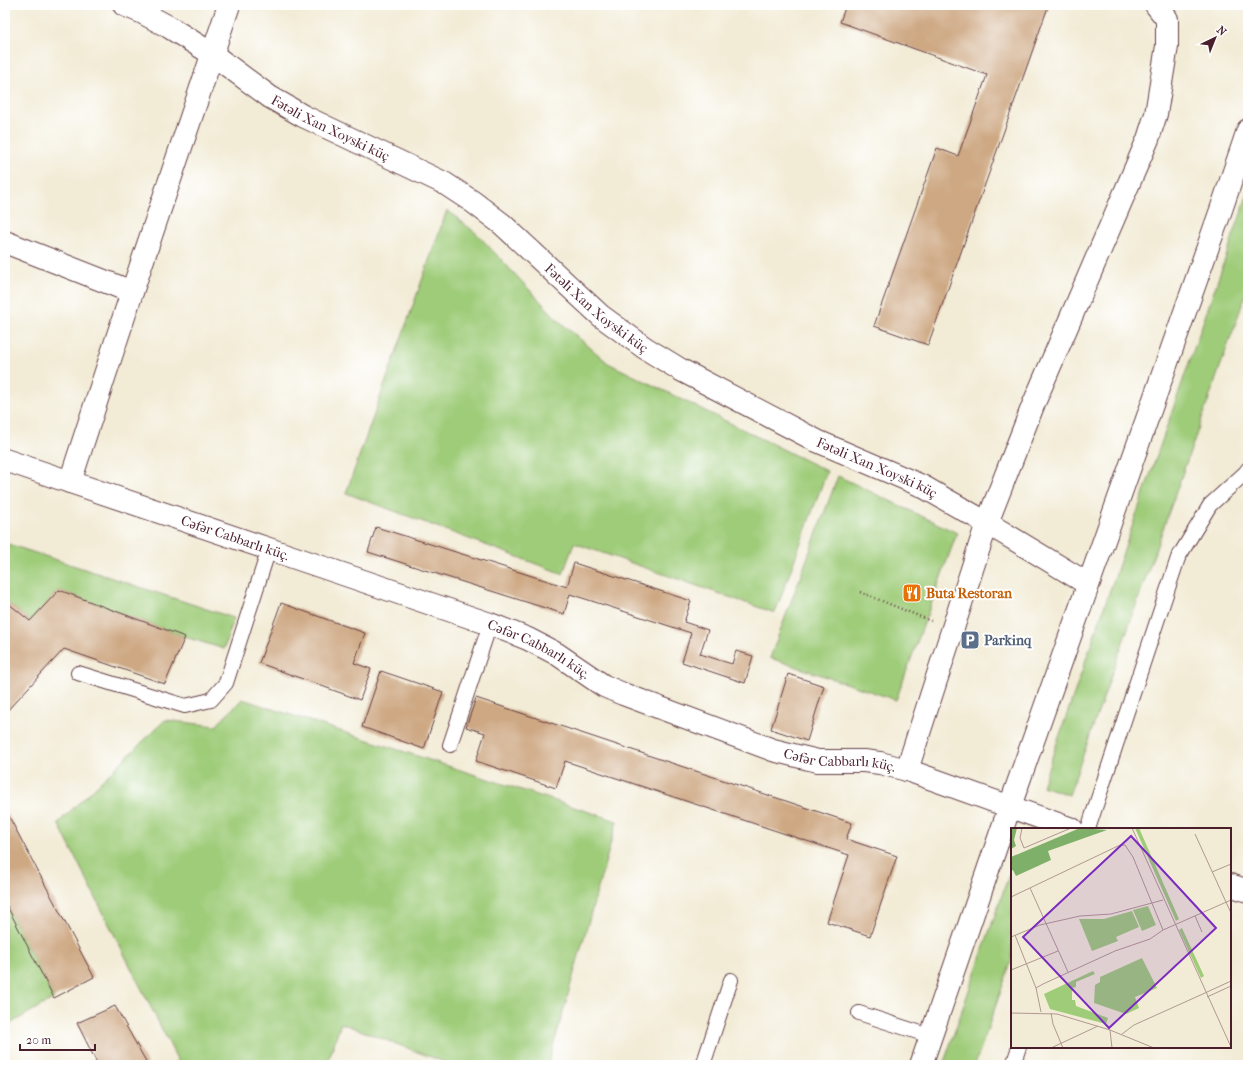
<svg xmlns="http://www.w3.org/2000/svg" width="1253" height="1070" viewBox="0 0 1253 1070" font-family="'IM FELL French Canon',serif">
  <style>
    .green { fill: #9fcc79; stroke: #747652 }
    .building { fill: #cea883 }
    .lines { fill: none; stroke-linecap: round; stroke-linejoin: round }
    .service-casing { stroke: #633e44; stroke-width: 16 }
    .minor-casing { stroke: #633e44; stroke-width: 24 }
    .trunk-casing { stroke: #633e44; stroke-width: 24 }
    .path { stroke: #633e44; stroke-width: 2.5; stroke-dasharray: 1 3; stroke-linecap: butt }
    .service { stroke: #fff; stroke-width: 14 }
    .minor { stroke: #fff; stroke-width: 22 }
    .trunk { stroke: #fff; stroke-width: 22 }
    .labels { text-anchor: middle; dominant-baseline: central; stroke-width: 4; stroke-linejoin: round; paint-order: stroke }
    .street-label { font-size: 14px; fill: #4a1f2b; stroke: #fff }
    .food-label { font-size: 14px; font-weight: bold; fill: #c56008; stroke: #fff; text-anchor: start }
    .service-label { font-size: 14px; font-weight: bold; fill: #4e5e75; stroke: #fff; text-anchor: start }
    .inset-road { fill: none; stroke: #af9991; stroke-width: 1 }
    .view { fill: #7b2cbf; fill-opacity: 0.15; stroke: #7b2cbf; stroke-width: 2 }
    .inset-edge { fill: none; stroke: #4a1f2b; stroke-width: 2 }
  </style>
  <rect width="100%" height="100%" fill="#fff"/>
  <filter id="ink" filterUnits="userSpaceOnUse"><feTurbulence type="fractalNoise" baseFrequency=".025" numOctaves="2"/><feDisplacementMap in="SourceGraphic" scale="8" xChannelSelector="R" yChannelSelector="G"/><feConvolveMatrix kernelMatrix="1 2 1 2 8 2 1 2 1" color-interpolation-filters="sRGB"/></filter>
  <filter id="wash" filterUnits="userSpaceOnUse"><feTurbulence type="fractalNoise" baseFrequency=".012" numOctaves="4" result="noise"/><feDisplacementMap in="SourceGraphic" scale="16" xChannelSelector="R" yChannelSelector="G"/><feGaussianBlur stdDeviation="0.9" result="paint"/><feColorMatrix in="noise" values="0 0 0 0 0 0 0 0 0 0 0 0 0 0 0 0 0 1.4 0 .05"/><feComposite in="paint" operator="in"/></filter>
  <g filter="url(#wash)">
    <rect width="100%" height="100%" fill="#f2ebd5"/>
    <path class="green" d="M 1248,193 L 1248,288 L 1069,795 L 1042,786 Z
      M 447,210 L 477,234 L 558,320 L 608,363 L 827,471 L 775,613 L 574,543 L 563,574 L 346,493 Z
      M 838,476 L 957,533 L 896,700 L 770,658 Z
      M 5,543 L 234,618 L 224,649 L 185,637 L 59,590 L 30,621 L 8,603 L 5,606 Z
      M 242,699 L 617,821 L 548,1065 L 452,1065 L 341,1023 L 327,1065 L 180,1065 L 58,823 L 165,720 L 216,726 Z
      M 1012,866 L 1012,959 L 975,1065 L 943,1065 Z
      M 5,902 L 54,998 L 5,1027 Z"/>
    <g id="blocks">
      <path class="building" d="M 846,5 L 1042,5 L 1048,7 L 928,345 L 874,326 L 937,148 L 958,156 L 987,75 L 840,22 Z
        M 376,527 L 567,587 L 574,563 L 691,601 L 684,622 L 708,630 L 700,654 L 732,664 L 736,651 L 753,656 L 745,683 L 682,662 L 691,633 L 570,594 L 564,614 L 368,552 Z
        M 59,590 L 185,637 L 165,684 L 64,649 L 5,713 L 5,606 L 8,603 L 30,621 Z
        M 281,603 L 365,633 L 354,663 L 371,669 L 360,700 L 259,663 Z
        M 381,671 L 443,692 L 424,749 L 362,727 Z
        M 788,674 L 824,686 L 807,741 L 771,729 Z
        M 476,698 L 852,823 L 846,839 L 897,856 L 870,936 L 827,922 L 849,855 L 565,761 L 556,788 L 476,761 L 485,733 L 466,727 Z
        M 5,809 L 94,977 L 54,998 L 5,902 Z
        M 115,1006 L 148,1065 L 98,1065 L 77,1023 Z"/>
    </g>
  </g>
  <g filter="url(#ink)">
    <use href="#blocks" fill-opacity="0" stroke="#633e44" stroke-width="1"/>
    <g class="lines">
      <g class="service-casing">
        <path id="service" d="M 78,673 L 185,706 L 211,700 L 226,683 L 269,549
          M 450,745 L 490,624
          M 1088,829 L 1178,558 L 1210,505 L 1245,473 L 1248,469
          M 859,1013 L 930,1036
          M 703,1065 L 731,980
          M 1013,1065 L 1019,1047"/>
      </g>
      <g class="minor-casing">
        <g id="minor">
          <path id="s1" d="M 124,5 L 141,12 L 169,27 L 212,54 L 270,97 L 303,116 L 444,183 L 473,202 L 502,224 L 601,316 L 645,348 L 681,370 L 817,441 L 922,486 L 987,523 L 1088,584"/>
          <path d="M 5,242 L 132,292"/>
          <path id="s2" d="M 5,460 L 269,549 L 490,624 L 528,639 L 557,654 L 604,686 L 623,694 L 773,750 L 801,757 L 818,761 L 864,761 L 880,763 L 907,770 L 1072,829"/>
          <path d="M 70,482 L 132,292 L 229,5"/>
          <path d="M 907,770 L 987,523 L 1034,403 L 1148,139 L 1156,114 L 1167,46 L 1167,19 L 1156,5"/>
          <path d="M 1230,885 L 1248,891"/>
        </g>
      </g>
      <g class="trunk-casing">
        <path id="trunk" d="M 921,1065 L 1010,806 L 1221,210 L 1248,130"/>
      </g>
      <path class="path" d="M 860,592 L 931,621"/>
      <use href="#service" class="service"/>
      <use href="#minor" class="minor"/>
      <use href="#trunk" class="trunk"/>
    </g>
  </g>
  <defs>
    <g id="restaurant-square" transform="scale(1)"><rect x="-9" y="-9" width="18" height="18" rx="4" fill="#e8710a" stroke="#fff"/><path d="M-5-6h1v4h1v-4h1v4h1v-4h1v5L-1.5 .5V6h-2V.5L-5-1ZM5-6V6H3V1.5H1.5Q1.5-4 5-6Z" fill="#fff"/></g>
    <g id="parking-square" transform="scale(1)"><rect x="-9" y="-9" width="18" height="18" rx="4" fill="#5c6f8a" stroke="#fff"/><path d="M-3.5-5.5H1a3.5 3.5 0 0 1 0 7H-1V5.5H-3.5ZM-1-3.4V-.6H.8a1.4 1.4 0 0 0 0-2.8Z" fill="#fff"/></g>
  </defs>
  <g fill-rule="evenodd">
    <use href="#restaurant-square" x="912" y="593"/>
    <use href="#parking-square" x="970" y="640"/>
  </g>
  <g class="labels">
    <g class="street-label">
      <text stroke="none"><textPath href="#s1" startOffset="241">Fətəli Xan Xoyski küç</textPath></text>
      <text stroke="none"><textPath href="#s1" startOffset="565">Fətəli Xan Xoyski küç</textPath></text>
      <text stroke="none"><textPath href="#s1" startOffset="889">Fətəli Xan Xoyski küç</textPath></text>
      <text stroke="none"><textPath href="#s2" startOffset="243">Cəfər Cabbarlı küç.</textPath></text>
      <text stroke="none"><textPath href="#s2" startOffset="567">Cəfər Cabbarlı küç.</textPath></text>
      <text stroke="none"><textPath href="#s2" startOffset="891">Cəfər Cabbarlı küç.</textPath></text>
    </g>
    <g class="food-label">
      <text x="926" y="593">Buta Restoran</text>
    </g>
    <g class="service-label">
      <text x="984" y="640">Parkinq</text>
    </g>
  </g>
  <g transform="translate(1011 828)">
    <rect width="220" height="220" fill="#f2ebd5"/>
    <path d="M 124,0 L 128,0 L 168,91 L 165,93 ZM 137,78 L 145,97 L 131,103 L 122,82 ZM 121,83 L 128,99 L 105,109 L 107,113 L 81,123 L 68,91 L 93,91 ZM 171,100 L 193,148 L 190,150 L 168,102 ZM 131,130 L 146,160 L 124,169 L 128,180 L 115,186 L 83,175 L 84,157 L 89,154 L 89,149 ZM 82,143 L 84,146 L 65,154 L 65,159 L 61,160 L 61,172 L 64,172 L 65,178 L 97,190 L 95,196 L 39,181 L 33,166 Z" fill="#9fcc79"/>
    <path d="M 0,0 L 6,0 L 3,12 L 5,18 L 0,21 ZM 69,0 L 96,2 L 37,23 L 40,32 L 5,48 L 2,42 L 0,43 L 0,29 Z" fill="#7fb069"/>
    <path class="inset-road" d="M 11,0 L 9,10 L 13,20 L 60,0M 121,0 L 220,219M 184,6 L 220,85M 201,44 L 220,36M 19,60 L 57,144M 0,69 L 109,17 L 114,17 L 122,29 L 152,102M 184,88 L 191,104M 4,107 L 25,160M 0,109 L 29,97 L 69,88 L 100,86 L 152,72M 0,142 L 47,123M 194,165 L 220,153M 196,169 L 220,158M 30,184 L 25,160 L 32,156 L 104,123 L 139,111 L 152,102 L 220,72M 0,185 L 46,186 L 99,202 L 143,220M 40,185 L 42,196 L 52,220M 99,202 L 101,220M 111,206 L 123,197 L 194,165M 40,220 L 87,198"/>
    <path class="view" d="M 120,8 L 205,100 L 98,200 L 12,109 Z"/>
    <rect width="220" height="220" class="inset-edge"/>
  </g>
  <rect width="1253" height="1070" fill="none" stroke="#fff" stroke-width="20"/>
  <g transform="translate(1215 38) rotate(43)" stroke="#ffffff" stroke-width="3" paint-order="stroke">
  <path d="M0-3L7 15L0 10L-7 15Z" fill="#4a1f2b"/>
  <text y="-6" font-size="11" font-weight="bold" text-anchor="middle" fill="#4a1f2b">N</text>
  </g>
  <path d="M20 1044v6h75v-6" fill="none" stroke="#4a1f2b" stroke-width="2"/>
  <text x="26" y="1044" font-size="12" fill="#4a1f2b" stroke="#ffffff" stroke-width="3" paint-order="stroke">20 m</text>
</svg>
